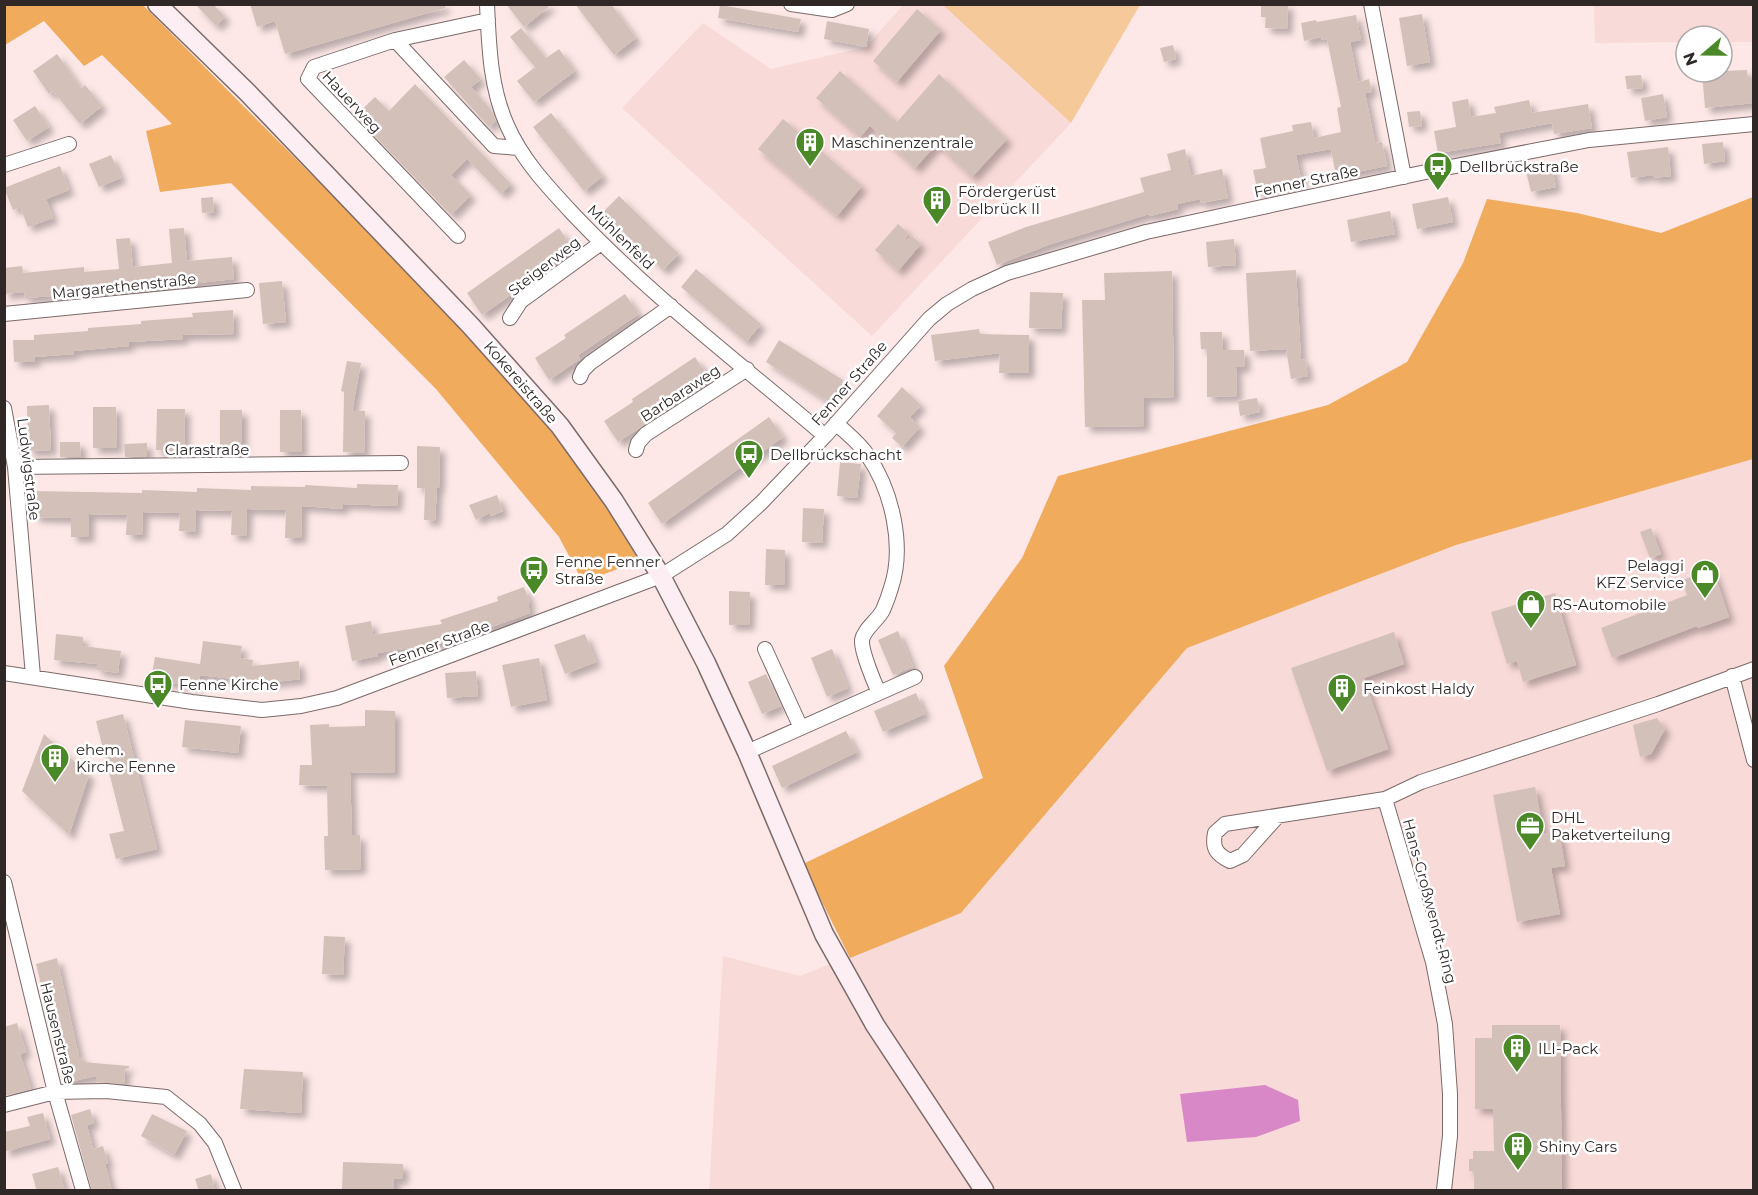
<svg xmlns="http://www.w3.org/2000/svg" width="1758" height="1195" viewBox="0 0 1758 1195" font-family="Montserrat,sans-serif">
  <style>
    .built { fill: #f8dad8 }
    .green { fill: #f6c99b }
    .forest { fill: #f1ab5c }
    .water { fill: #d888c6 }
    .building { fill: #d3c1b9; filter: url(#shadow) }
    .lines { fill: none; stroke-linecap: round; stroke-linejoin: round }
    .minor-casing { stroke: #7c6a69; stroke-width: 16 }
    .secondary-casing { stroke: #7c6a69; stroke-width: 21 }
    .minor { stroke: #fff; stroke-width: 14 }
    .secondary { stroke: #fceef2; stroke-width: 18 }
    .labels { text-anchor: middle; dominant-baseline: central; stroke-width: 5; stroke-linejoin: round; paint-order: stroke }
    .street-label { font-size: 15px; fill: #2f2827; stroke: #fff }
    .poi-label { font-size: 15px; fill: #2f2827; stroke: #fff; text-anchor: start }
  </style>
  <defs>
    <filter id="shadow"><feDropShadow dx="5.5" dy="5.5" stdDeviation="3" flood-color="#0004"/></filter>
  </defs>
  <rect width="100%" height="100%" fill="#fde8e7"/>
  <path class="built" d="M 943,4 L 1071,123 L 872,336 L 622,108 L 703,23 L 771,69 L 866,47 L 903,5 Z
    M 1594,5 L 1753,5 L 1753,42 L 1722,42 L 1722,36 L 1686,36 L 1686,42 L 1595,43 Z
    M 1753,459 L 1753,1190 L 709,1190 L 723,956 L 800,976 L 961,913 L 1187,648 L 1456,545 Z"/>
  <path class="green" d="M 943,5 L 1140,5 L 1071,123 Z"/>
  <path class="forest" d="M 5,5 L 143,5 L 468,332 L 553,433 L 609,507 L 639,561 L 583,582 L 559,537 L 436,389 L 231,183 L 160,192 L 146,131 L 172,124 L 102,55 L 84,66 L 44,21 L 5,45 Z
    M 1753,197 L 1753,459 L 1456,545 L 1187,648 L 961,913 L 850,958 L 803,864 L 983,778 L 944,666 L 1022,558 L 1058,476 L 1328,405 L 1407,362 L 1463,263 L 1487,199 L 1577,213 L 1661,233 Z"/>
  <path class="water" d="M 1265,1085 L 1298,1100 L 1300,1121 L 1256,1137 L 1187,1142 L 1180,1094 Z"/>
  <path class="building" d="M 195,4 L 213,4 L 225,17 L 216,26 Z
    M 250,4 L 445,4 L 445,8 L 285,54 L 275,21 L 257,27 Z
    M 506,4 L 552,4 L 524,27 Z
    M 575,4 L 611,4 L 636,38 L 614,55 Z
    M 1261,4 L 1288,4 L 1287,29 L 1265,28 L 1266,17 L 1261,17 Z
    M 720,5 L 801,19 L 798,32 L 718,18 Z
    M 917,9 L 941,30 L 897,82 L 873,61 Z
    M 1422,14 L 1430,62 L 1407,66 L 1399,18 Z
    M 1356,15 L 1361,40 L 1350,42 L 1358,82 L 1369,79 L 1372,92 L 1365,93 L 1375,143 L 1382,142 L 1387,166 L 1336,176 L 1331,149 L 1296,155 L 1302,184 L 1258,193 L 1253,170 L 1266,168 L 1260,138 L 1293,131 L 1292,125 L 1311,122 L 1314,138 L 1341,132 L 1337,108 L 1341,107 L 1327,39 L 1322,40 L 1321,37 L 1304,41 L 1301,23 L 1316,20 L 1317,22 Z
    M 827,21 L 869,29 L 866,47 L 824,39 Z
    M 521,28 L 546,58 L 559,49 L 575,71 L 534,102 L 517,81 L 535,67 L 510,37 Z
    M 1173,45 L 1176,59 L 1164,62 L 1160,48 Z
    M 57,54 L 81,88 L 85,85 L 102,106 L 80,124 L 53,91 L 49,94 L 33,71 Z
    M 464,60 L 481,79 L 471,87 L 492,111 L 496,121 L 489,127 L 444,77 Z
    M 1747,70 L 1748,79 L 1754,79 L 1754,103 L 1705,108 L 1702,72 Z
    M 840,71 L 897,122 L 939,74 L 1007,139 L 972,177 L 937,144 L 915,168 L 870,126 L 860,137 L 816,98 Z
    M 1641,75 L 1643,88 L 1627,89 L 1625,76 Z
    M 415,84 L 511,184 L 501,194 L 467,159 L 451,175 L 471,195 L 451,215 L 355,116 L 375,97 L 389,111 Z
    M 1663,94 L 1667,117 L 1645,121 L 1641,98 Z
    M 1468,99 L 1471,117 L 1496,113 L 1494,107 L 1529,100 L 1532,113 L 1588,104 L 1592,128 L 1554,134 L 1552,123 L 1499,133 L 1501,143 L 1438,153 L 1434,131 L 1456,127 L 1452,102 Z
    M 35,106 L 49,127 L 27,141 L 13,120 Z
    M 1420,111 L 1422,126 L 1409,127 L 1407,112 Z
    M 551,113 L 603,176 L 584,191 L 533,127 Z
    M 783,119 L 862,186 L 837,216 L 758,149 Z
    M 1723,142 L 1725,161 L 1704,164 L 1702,144 Z
    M 1668,147 L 1671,176 L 1653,178 L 1653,175 L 1631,178 L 1627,152 Z
    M 1185,149 L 1191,176 L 1222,169 L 1228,198 L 1201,203 L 1200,199 L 1177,204 L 1178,209 L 1150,216 L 1149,214 L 1080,235 L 1048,245 L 997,265 L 988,242 L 1026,227 L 1144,192 L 1140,178 L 1171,170 L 1167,154 Z
    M 111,155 L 121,178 L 99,187 L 89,164 Z
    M 1551,162 L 1556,187 L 1531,192 L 1525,167 Z
    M 60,166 L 69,190 L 46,199 L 53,218 L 28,227 L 20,207 L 13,210 L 4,188 Z
    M 619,196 L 679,254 L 663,270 L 603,212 Z
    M 213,197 L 214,212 L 202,213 L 201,198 Z
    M 1448,197 L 1453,222 L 1417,229 L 1412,204 Z
    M 1390,211 L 1395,234 L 1351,242 L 1347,220 Z
    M 898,224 L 908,233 L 905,241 L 912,236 L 921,244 L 898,271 L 875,250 Z
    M 184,228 L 187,261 L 232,257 L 234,279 L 136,290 L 25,298 L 24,292 L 4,294 L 4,268 L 22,266 L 23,273 L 84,267 L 84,272 L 119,269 L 116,239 L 130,238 L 133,267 L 172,263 L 169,229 Z
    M 559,228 L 573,249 L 510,292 L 512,294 L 482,315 L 467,293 Z
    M 1234,239 L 1236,265 L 1208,267 L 1206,242 Z
    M 696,269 L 761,324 L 746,342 L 681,287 Z
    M 1296,270 L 1301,360 L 1305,359 L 1308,376 L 1291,379 L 1286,349 L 1250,351 L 1246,273 Z
    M 1172,271 L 1174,397 L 1144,398 L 1144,426 L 1085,427 L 1082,300 L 1105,300 L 1104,273 Z
    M 282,281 L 286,322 L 263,324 L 259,283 Z
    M 1030,292 L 1063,293 L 1061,329 L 1029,328 Z
    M 625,294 L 639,314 L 578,355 L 580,359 L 549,380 L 535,358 L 566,338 L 564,335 Z
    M 233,310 L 234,334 L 183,335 L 183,339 L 129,342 L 129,346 L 73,351 L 74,354 L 34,357 L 35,362 L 14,362 L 13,340 L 34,340 L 34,335 L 88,331 L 88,328 L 141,324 L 141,321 L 193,317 L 192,313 Z
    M 979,329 L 980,334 L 1029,335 L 1029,373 L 999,373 L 1000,353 L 935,361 L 931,335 Z
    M 1200,332 L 1222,332 L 1223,350 L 1244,350 L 1245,367 L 1236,367 L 1237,396 L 1207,397 L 1207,349 L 1201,349 Z
    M 779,340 L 843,380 L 829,402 L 766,362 Z
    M 695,357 L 709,378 L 645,420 L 647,423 L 618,442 L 604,421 L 633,402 L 632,399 Z
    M 347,361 L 361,363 L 352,411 L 365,411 L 364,453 L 343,452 L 344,392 L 341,391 Z
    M 902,387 L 921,405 L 910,417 L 920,427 L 902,447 L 892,438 L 896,433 L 877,416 Z
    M 1257,398 L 1260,412 L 1240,416 L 1238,401 Z
    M 49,405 L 51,450 L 28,451 L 27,406 Z
    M 93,407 L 116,407 L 117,448 L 93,448 Z
    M 157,409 L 185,409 L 184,450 L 156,450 Z
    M 220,410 L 242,410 L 242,450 L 220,450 Z
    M 280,410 L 301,410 L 302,452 L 280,452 Z
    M 769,417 L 783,437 L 662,524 L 648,503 Z
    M 60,442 L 80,442 L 81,457 L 60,457 Z
    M 147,443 L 147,456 L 125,457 L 124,444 Z
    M 417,446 L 440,447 L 439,488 L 437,488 L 435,521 L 424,520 L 425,488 L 417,488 Z
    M 840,462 L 861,464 L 857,498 L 837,496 Z
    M 357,484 L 398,485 L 397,506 L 343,504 L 343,509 L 302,506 L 301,538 L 285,538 L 286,510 L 247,509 L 246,536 L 231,535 L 232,511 L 196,510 L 195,532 L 179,531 L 180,513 L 143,512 L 142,535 L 126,535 L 127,515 L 89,514 L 89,537 L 71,537 L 71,518 L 34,517 L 34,491 L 142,493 L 142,490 L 197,492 L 197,488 L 251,490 L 251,486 L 305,487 L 305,485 L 357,488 Z
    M 497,495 L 503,511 L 491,516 L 490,513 L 476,520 L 469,505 Z
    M 803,508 L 824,509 L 822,543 L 802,542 Z
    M 1651,528 L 1661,554 L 1650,558 L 1640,532 Z
    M 766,549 L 785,550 L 785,585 L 765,585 Z
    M 1713,570 L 1729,617 L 1698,628 L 1697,626 L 1612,658 L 1601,628 L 1687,595 L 1682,580 Z
    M 524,587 L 530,602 L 528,603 L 530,613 L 450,642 L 377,653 L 378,656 L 352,661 L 345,626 L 371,621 L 373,635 L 442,624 L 440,620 L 498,601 L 497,597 Z
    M 729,591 L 750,592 L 749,625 L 729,625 Z
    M 1555,593 L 1576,665 L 1523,682 L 1517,661 L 1507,664 L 1491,612 Z
    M 898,631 L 913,667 L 893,675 L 878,640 Z
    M 1394,632 L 1404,664 L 1364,678 L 1388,749 L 1327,771 L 1291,668 Z
    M 56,634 L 83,637 L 83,646 L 121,651 L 118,673 L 97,670 L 97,664 L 54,660 Z
    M 585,634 L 596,662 L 565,674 L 554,645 Z
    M 203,641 L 242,646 L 240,658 L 253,660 L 252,666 L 299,661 L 300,679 L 275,682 L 251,679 L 251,681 L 200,675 L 198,687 L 151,680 L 155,657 L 200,664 Z
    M 832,649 L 848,688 L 827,697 L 811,658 Z
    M 539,658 L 547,700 L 511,707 L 502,665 Z
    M 476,671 L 478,696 L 447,698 L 445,673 Z
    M 766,674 L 781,706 L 762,714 L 748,682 Z
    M 916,693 L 925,714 L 883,732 L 874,711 Z
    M 365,710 L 395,711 L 395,773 L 350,772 L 352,835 L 360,835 L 361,869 L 325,870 L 324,836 L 328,836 L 327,786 L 299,785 L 300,765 L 312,765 L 310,725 L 329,724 L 329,727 L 365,726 Z
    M 123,714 L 157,849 L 116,859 L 109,834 L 124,831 L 96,721 Z
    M 1657,718 L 1665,729 L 1651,754 L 1640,757 L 1633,725 Z
    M 185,720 L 241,726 L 238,753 L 182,747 Z
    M 846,731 L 857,752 L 782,788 L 772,766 Z
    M 44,734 L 89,775 L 69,835 L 22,791 Z
    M 1535,787 L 1544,834 L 1559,831 L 1565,866 L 1551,868 L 1560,914 L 1517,922 L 1493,795 Z
    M 324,936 L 345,937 L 343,975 L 322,974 Z
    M 57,958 L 79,1057 L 82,1057 L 83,1062 L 129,1066 L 129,1068 L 125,1069 L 124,1084 L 96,1082 L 96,1076 L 65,1083 L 36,964 Z
    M 17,1023 L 26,1052 L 20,1054 L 31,1089 L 4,1096 L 4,1027 Z
    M 1492,1025 L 1560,1025 L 1562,1191 L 1474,1191 L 1474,1171 L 1469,1171 L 1469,1159 L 1473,1159 L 1473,1151 L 1494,1151 L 1493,1109 L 1475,1109 L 1475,1038 L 1492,1038 Z
    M 244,1069 L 303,1072 L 301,1113 L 240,1109 Z
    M 90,1109 L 94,1123 L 87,1125 L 93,1149 L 103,1146 L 108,1163 L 105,1164 L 112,1191 L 92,1191 L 71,1115 Z
    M 43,1113 L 50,1139 L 4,1152 L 4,1132 L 30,1126 L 27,1117 Z
    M 152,1114 L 187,1131 L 174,1155 L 141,1136 Z
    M 343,1162 L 403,1164 L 403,1179 L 394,1179 L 394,1191 L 342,1191 Z
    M 58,1167 L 65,1191 L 37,1191 L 32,1174 Z
    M 211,1174 L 215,1191 L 199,1191 L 195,1179 Z"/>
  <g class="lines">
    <g class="minor-casing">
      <path id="minor" d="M 487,4 C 489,46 490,87 507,125 C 522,160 549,188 575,216 C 651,296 741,364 825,436
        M 791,4 L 832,10 L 847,4
        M 1371,4 L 1404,177
        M 395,40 L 494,146 L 519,148
        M 4,165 L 69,144
        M 458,236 L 308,79 L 314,67 L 395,40 L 488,20
        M 4,314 L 247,290
        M 510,318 L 521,301 L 601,243
        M 580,377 L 583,370 L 590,363 L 671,306
        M 4,408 L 15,467 L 33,676
        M 636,450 L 638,443 L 646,434 L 747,369
        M 15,467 L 401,463
        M 765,649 L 801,728
        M 4,673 L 192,702 L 262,710 L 301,706 L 337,698 L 661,576 L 727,534 L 761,503 L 825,436 L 929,319 L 947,304 L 972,289 L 1007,273 L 1146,232 L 1435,170 L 1589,140 L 1754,124
        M 1732,676 L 1754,760
        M 879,693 L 915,677
        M 756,748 L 879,693 C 874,682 861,651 862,640 C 864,629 878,620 883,610 C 886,603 889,595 891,588 C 905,546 892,491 868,456 C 860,443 846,433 836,423
        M 1277,817 L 1243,855 L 1230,861 C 1216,854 1212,848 1215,833 L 1225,824 L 1385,799
        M 4,882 L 55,1092 L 83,1190
        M 4,1105 L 55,1092 L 106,1091 L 166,1097 L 200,1124 L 215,1143 L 234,1190
        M 1444,1190 L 1450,1136 L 1450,1094 L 1445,1024 L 1433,962 L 1385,799 L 1421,782 L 1658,704 L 1754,669"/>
    </g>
    <g class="secondary-casing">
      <path id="secondary" d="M 157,4 L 248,93 L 471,326 L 560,426 L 614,501 L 661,576 L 706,663 L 747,752 L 824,934 L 875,1025 L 984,1190"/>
    </g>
    <use href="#minor" class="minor"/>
    <use href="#secondary" class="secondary"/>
  </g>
  <defs>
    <g id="building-pin" transform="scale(1.5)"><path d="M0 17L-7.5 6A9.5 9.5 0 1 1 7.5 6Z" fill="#4a8828" stroke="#fff"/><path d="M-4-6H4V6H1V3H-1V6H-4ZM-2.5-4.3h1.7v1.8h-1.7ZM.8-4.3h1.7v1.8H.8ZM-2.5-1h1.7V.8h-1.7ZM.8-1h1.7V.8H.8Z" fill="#fff"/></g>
    <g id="bus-pin" transform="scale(1.5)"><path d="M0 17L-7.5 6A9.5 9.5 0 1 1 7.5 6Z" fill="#4a8828" stroke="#fff"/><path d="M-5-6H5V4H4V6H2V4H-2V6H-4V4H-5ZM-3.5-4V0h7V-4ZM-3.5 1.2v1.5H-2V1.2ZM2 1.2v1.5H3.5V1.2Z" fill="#fff"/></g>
    <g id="shop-pin" transform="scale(1.5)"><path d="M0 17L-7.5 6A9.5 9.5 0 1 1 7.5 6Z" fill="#4a8828" stroke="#fff"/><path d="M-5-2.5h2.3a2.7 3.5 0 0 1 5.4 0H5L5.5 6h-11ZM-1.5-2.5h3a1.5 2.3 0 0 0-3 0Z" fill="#fff"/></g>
    <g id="office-pin" transform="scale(1.5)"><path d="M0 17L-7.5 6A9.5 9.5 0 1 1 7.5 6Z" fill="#4a8828" stroke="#fff"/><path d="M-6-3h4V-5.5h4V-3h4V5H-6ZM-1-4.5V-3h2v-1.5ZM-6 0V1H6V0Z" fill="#fff"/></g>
  </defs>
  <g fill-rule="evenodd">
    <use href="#building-pin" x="810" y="142"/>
    <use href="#bus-pin" x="1438" y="166"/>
    <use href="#building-pin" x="937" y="200"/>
    <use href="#bus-pin" x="749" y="454"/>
    <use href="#bus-pin" x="534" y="570"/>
    <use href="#shop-pin" x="1705" y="574"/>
    <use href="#shop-pin" x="1531" y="604"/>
    <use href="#bus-pin" x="158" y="684"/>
    <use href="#building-pin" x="1342" y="688"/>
    <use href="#building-pin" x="55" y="758"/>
    <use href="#office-pin" x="1530" y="826"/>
    <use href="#building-pin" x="1517" y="1048"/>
    <use href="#building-pin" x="1518" y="1146"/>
  </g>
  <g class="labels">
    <g class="street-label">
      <text transform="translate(352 102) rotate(47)">Hauerweg</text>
      <text transform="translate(1306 181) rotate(-12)">Fenner Straße</text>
      <text transform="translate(621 237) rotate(44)">Mühlenfeld</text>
      <text transform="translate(544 266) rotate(-38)">Steigerweg</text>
      <text transform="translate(124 286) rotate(-6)">Margarethenstraße</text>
      <text transform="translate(521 382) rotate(49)">Kokereistraße</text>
      <text transform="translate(849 383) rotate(-49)">Fenner Straße</text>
      <text transform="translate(680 393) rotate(-33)">Barbaraweg</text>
      <text x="207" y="449">Clarastraße</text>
      <text transform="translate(29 469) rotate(83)">Ludwigstraße</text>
      <text transform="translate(439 643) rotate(-20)">Fenner Straße</text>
      <text transform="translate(1430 901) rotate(75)">Hans-Großwendt-Ring</text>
      <text transform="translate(58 1033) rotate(76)">Hausenstraße</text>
    </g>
    <g class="poi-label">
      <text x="831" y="142">Maschinenzentrale</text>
      <text x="1459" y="166">Dellbrückstraße</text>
      <text x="958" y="191">Fördergerüst<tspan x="958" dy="17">Delbrück II</tspan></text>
      <text x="770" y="454">Dellbrückschacht</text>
      <text x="555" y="561">Fenne Fenner<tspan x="555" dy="17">Straße</tspan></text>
      <text x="1684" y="565" text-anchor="end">Pelaggi<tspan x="1684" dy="17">KFZ Service</tspan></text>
      <text x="1552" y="604">RS-Automobile</text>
      <text x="179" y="684">Fenne Kirche</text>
      <text x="1363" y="688">Feinkost Haldy</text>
      <text x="76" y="749">ehem.<tspan x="76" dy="17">Kirche Fenne</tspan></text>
      <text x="1551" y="817">DHL<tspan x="1551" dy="17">Paketverteilung</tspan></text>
      <text x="1538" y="1048">ILI-Pack</text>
      <text x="1539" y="1146">Shiny Cars</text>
    </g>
  </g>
  <rect width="1758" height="1195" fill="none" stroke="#2f2827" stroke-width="12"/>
  <g transform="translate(1704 54) rotate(250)"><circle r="28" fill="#ffffff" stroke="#aca9a9" stroke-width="1.5"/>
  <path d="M0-4.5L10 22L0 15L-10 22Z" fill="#4a8828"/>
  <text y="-9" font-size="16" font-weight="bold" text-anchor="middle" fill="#2f2827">N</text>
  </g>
</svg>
